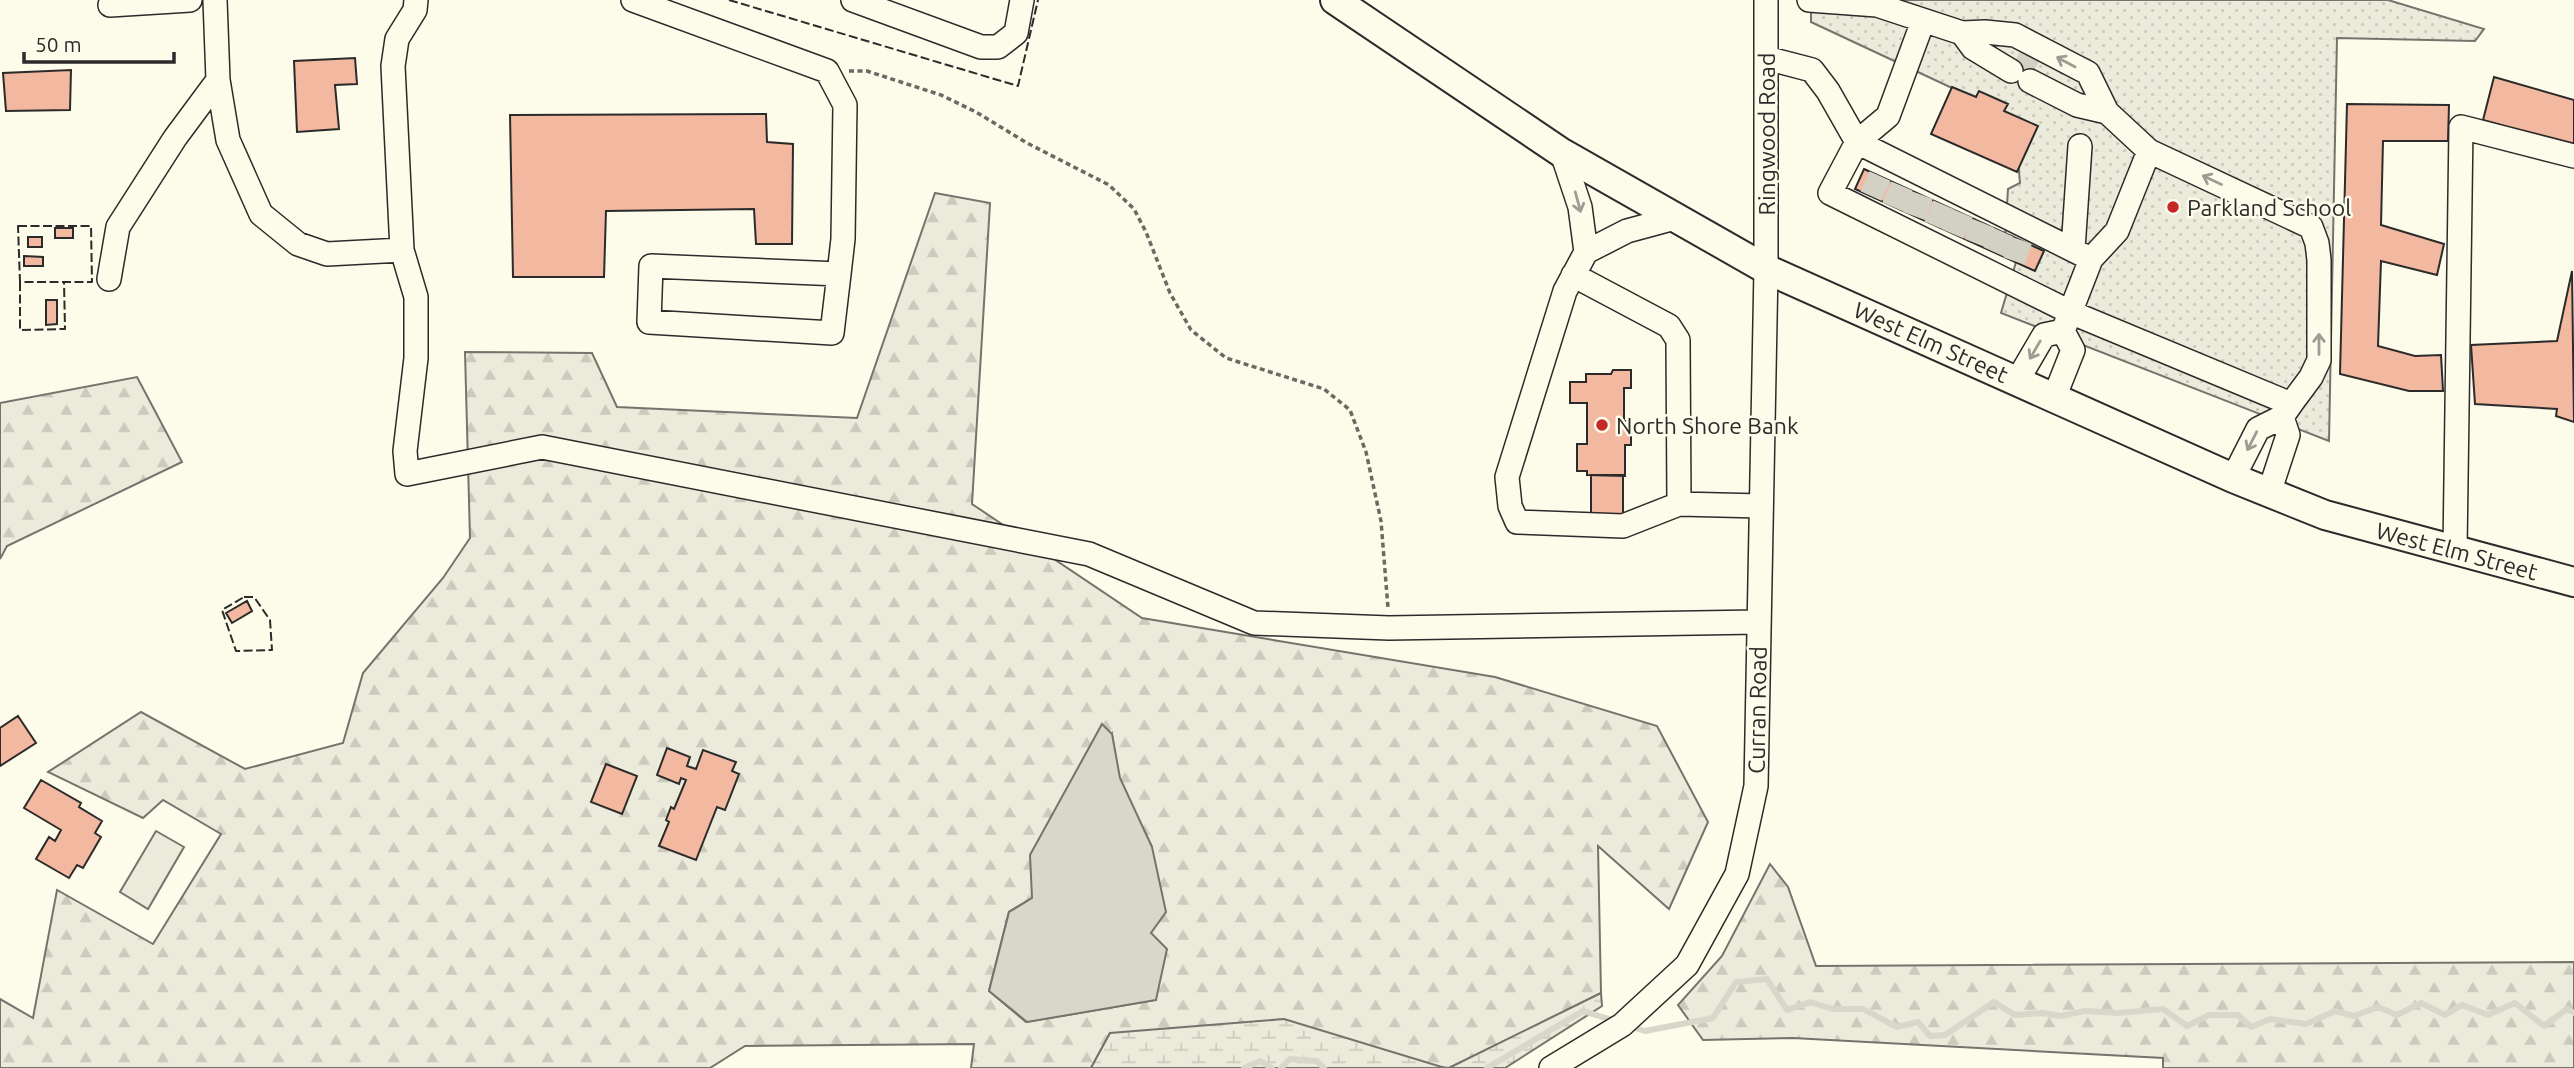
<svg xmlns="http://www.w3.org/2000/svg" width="2574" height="1068" viewBox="0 0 2574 1068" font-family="Ubuntu,sans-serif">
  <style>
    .grass { fill: url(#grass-dots); stroke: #74746e; stroke-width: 2 }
    .forest { fill: url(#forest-firs); stroke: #74746e; stroke-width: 2; fill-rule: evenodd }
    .wetland { fill: url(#wetland-marsh); stroke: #74746e; stroke-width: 2 }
    .pitch { fill: #ecebdb; stroke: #74746e; stroke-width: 2 }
    .water { fill: #d8d7c9; stroke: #74746e; stroke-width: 2 }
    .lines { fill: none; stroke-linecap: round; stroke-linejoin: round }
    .stream { stroke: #d8d7c9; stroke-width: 6 }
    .building { fill: #f2b8a0; stroke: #2b2b2b; stroke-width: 2 }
    .minor-tunnel { stroke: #d3d1c4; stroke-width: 23; stroke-dasharray: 23 11; stroke-linecap: butt }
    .minor-casing { stroke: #2b2b2b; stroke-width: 26 }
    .major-casing { stroke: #2b2b2b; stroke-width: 32 }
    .path { stroke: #6a6964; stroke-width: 3.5; stroke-dasharray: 5 3.5; stroke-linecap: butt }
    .minor { stroke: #fdfbea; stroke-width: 23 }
    .major { stroke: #fdfbea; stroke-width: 28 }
    .fence { stroke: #2b2b2b; stroke-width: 2; stroke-dasharray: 9 3.5; stroke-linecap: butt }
    .oneway { stroke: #9e9d94 }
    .poi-dot { fill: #c62828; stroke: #fdfbea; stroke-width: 2.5 }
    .labels { text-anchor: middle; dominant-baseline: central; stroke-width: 5; stroke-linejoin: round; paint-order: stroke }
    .street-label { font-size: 23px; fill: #2b2b2b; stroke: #fdfbea }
    .poi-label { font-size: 23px; fill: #2b2b2b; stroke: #fdfbea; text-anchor: start }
  </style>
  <defs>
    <pattern id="grass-dots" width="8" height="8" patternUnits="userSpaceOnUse" patternTransform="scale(1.75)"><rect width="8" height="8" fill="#ecebdb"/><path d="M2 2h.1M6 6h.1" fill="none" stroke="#cbcabc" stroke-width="1.8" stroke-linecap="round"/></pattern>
    <pattern id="forest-firs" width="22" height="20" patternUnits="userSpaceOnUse" patternTransform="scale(1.75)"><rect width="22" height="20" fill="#ecebdb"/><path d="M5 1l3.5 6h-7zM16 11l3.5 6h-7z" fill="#cbcabc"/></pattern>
    <pattern id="wetland-marsh" width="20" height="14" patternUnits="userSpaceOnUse" patternTransform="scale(1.75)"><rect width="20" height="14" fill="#ecebdb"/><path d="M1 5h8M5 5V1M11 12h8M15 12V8" fill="none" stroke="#cbcabc"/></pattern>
  </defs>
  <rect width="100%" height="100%" fill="#fdfbea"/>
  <path class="grass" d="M 1811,0 L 2388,0 L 2484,29 L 2475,41 L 2337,38 L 2329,441 L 2001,313 L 2016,262 L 2005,238 L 2008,189 L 2020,183 L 2014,117 L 1811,22 Z"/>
  <path class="forest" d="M 935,193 L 990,203 L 972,504 L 1142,618 L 1495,677 L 1657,726 L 1708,822 L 1669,909 L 1598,846 L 1601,993 L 1449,1068 L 1110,1033 L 1091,1068 L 971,1068 L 974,1044 L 745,1046 L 710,1068 L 0,1068 L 0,999 L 33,1018 L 57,890 L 153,944 L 221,834 L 163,800 L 143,818 L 48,772 L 141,712 L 245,769 L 343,743 L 363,673 L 443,578 L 470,538 L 465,352 L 592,353 L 617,407 L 857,418 ZM 1112,734 L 1119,778 L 1152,847 L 1151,933 L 1156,1000 L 1026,1022 L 989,991 L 1009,912 L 1032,898 Z
    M 137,377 L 182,462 L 7,546 L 0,559 L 0,403 Z
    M 1770,864 L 1788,887 L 1816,966 L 2574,962 L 2574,1068 L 2163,1068 L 2163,1058 L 1793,1038 L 1703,1040 L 1678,1005 L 1722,956 Z"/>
  <path class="wetland" d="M 1601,993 L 1602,1006 L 1505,1068 L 1449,1068 Z
    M 1284,1019 L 1445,1068 L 1091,1068 L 1110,1033 Z"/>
  <path class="pitch" d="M 156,831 L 184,847 L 148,909 L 120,892 Z"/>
  <path class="water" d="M 1102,724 L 1112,734 L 1120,778 L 1152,847 L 1166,912 L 1151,933 L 1167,949 L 1156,1000 L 1027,1022 L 989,991 L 1009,912 L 1032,898 L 1030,855 Z"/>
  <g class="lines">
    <path class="stream" d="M 1629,1026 L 1645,1031 L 1713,1018 L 1736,982 L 1767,979 L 1787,1010 L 1810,1002 L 1833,1009 L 1863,1009 L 1897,1027 L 1918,1022 L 1930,1036 L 1945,1035 L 1994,1002 L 2015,1015 L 2042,1013 L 2061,1016 L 2085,1011 L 2118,1013 L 2163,1009 L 2187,1026 L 2209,1015 L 2238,1015 L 2251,1027 L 2270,1019 L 2306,1024 L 2335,1011 L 2354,1016 L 2378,1007 L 2397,1015 L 2421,1003 L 2445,1015 L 2462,1005 L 2488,1015 L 2515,1003 L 2544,1026 L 2567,1009 L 2574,1013
      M 1244,1068 L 1260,1061 L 1272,1068
      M 1281,1068 L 1290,1059 L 1317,1061 L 1324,1068
      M 1487,1068 L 1583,1011 L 1615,1021"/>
  </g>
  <path class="building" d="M 355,58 L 357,84 L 335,85 L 339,129 L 297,132 L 294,61 Z
    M 71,70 L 70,110 L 6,111 L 3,73 Z
    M 2494,77 L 2574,100 L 2574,146 L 2483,120 Z
    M 1952,87 L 1976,97 L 1979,91 L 2008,104 L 2004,111 L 2038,126 L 2017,172 L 1931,134 Z
    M 2347,104 L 2449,105 L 2448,141 L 2383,141 L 2381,225 L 2444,244 L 2437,275 L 2381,261 L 2378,346 L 2415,356 L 2441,355 L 2443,391 L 2409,391 L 2340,374 Z
    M 766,114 L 767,142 L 793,144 L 792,244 L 756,244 L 754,209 L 606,211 L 604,277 L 513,277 L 510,115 Z
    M 1864,169 L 2044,251 L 2035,271 L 1855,189 Z
    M 55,228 L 73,228 L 73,238 L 55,238 Z
    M 28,237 L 42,237 L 42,247 L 28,247 Z
    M 24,256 L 43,257 L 43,266 L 24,266 Z
    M 2572,271 L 2574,422 L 2556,416 L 2557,409 L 2475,404 L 2471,345 L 2557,341 Z
    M 46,300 L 57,300 L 57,324 L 46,325 Z
    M 1613,370 L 1631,370 L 1631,388 L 1624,388 L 1624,421 L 1631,421 L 1631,445 L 1625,445 L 1625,476 L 1587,475 L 1587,471 L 1577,471 L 1577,444 L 1587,444 L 1587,403 L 1570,403 L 1570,382 L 1586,382 L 1586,374 L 1611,374 Z
    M 1591,475 L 1623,475 L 1623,520 L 1591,520 Z
    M 247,601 L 252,611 L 232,623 L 226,613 Z
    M 18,716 L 36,743 L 0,766 L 0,728 Z
    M 667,748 L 690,757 L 687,766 L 696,769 L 703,750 L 736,762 L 732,771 L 739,774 L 725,810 L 717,807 L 696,860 L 659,846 L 669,822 L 666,820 L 671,807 L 674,809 L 686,780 L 681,778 L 679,784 L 657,775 Z
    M 606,764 L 637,776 L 622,814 L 591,802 Z
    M 41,780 L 81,803 L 79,807 L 102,821 L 95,833 L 101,837 L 83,868 L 77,865 L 69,878 L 36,859 L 49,837 L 55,841 L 61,830 L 24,808 Z"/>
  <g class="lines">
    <path class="minor-tunnel" d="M 2017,57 L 2036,67
      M 1871,196 L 1880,176
      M 1893,207 L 1902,186
      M 1914,216 L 1922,195
      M 1935,226 L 1944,205
      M 1953,234 L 1962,213
      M 1975,243 L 1983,223
      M 1994,252 L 2003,232
      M 2014,261 L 2021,240"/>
    <g class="minor-casing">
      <path id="minor" d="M 215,0 L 218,80 L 228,140 L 261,214 L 298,244 L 327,254 L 402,250 L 393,66 L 397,39 L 415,10 L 416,0
        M 633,0 L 827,71 L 845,105 L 843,239 L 839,274 L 651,266 L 649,322 L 832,333 L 839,274
        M 853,0 L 981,47 L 998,47 L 1016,33 L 1022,0
        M 1809,0 L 1877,5 L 1962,33 L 1973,48 L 2011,71
        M 110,5 L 190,0
        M 1923,21 L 1888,116 L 1857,142 L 1830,193 L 2070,312 L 2291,404 L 2282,417 L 2258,429 L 2233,478
        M 1962,33 L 1985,32 L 2015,35 L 2088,73 L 2107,112
        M 1766,58 L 1812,70 L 1828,91 L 1857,142 L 2091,259 L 2063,331 L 2073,350 L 2054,398
        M 2030,81 L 2077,105 L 2107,112 L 2149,151 L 2311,227 L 2317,243 L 2319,260 L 2319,360 L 2311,377 L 2291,404
        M 1562,153 L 1580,207 L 1586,252
        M 1675,218 L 1627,231 L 1586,252 L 1565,291 L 1507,477 L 1510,506 L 1517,522 L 1623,526 L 1679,504 L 1761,506
        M 2073,249 L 2080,146
        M 402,250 L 416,297 L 416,358 L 405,451 L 407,474 L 542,447 L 1089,554 L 1254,623 L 1389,628 L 1758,622
        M 2091,259 L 2117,231 L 2149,151
        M 1573,275 L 1669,326 L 1678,340 L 1679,504
        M 109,279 L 118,227 L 175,138 L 218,80
        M 2017,381 L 2044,335 L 2063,331
        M 2269,493 L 2288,435 L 2282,417
        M 2455,550 L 2461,127 L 2574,156
        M 1551,1068 L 1622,1025 L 1687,965 L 1737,874 L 1756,786 L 1766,269 L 1766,0"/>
    </g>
    <g class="major-casing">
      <path id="major" d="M 1335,0 L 1562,153 L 1766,269 L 2233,478 L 2325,515 L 2574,582"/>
    </g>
    <path class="path" d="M 849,71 L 867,71 L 941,95 L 976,112 L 1027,143 L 1109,185 L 1134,209 L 1146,232 L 1170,293 L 1191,330 L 1226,358 L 1324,389 L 1350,410 L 1366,452 L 1381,521 L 1388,608"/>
    <use href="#minor" class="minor"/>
    <use href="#major" class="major"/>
    <path class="fence" d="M 729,0 L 1018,86 L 1038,0
      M 18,226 L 91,226 L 92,282 L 20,282 Z
      M 20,282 L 20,330 L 65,329 L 64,282
      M 244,597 L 254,597 L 270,620 L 272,650 L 236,651 L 222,610 Z"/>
  </g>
  <defs><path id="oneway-shaft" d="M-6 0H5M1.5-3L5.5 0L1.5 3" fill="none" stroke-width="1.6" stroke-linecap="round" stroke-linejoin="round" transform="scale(1.75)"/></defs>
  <g class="oneway">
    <use href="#oneway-shaft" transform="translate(2066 62) rotate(-152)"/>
    <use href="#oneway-shaft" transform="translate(2212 180) rotate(-155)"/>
    <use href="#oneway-shaft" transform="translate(1578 202) rotate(75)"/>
    <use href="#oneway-shaft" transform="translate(2319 344) rotate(-90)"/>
    <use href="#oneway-shaft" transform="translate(2035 350) rotate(120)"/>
    <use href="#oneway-shaft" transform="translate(2252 441) rotate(117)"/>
  </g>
  <g class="poi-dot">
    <circle cx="2173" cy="207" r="7"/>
    <circle cx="1602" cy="425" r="7"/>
  </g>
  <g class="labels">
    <g class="street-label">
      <text transform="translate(1766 134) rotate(-90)">Ringwood Road</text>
      <text transform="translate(1931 342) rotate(24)">West Elm Street</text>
      <text transform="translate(2457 551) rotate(15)">West Elm Street</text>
      <text transform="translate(1757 710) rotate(-89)">Curran Road</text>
    </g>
    <g class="poi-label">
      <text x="2187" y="207">Parkland School</text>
      <text x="1616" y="425">North Shore Bank</text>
    </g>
  </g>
  <path d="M24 52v10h150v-10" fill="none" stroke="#2b2b2b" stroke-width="3.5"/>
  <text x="35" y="52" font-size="21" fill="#2b2b2b" stroke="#fdfbea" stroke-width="5" paint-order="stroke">50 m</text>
</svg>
